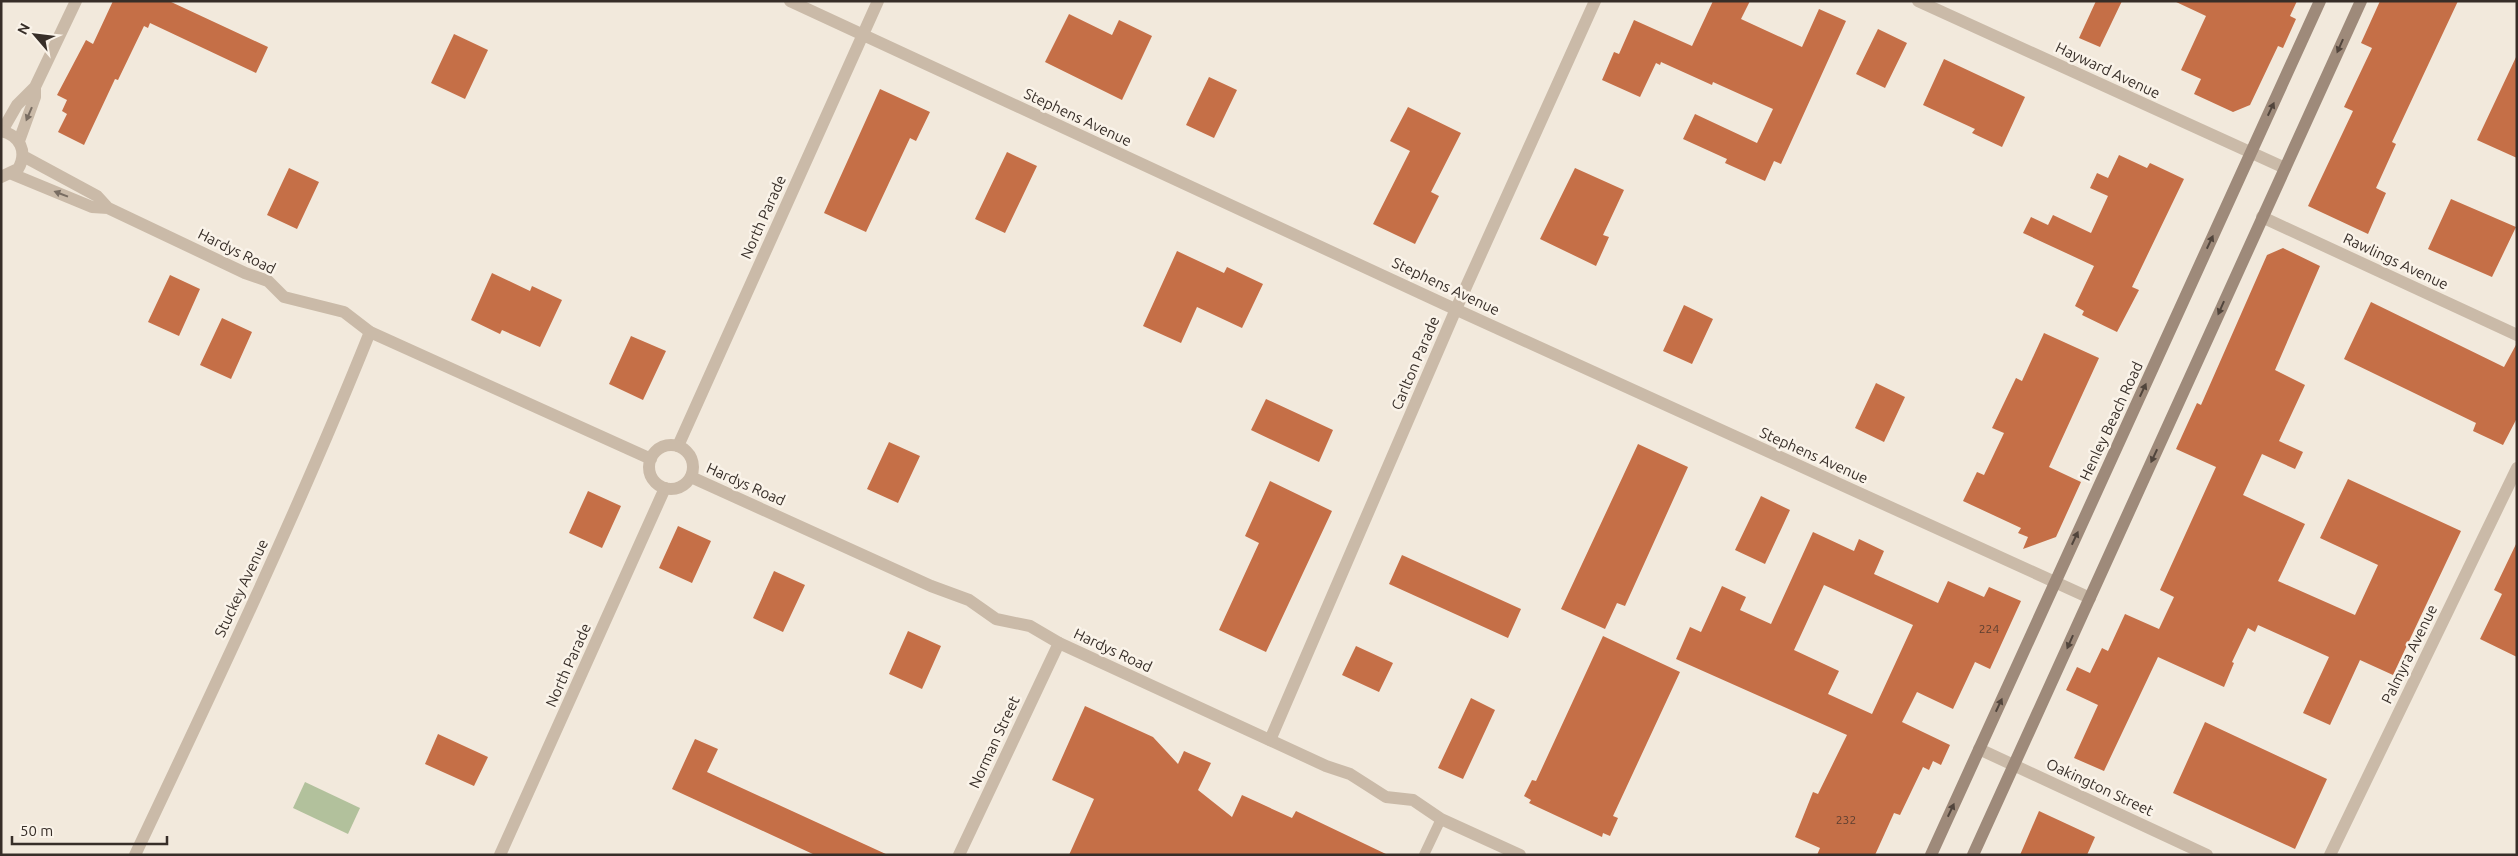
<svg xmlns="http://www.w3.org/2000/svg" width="2518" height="856" viewBox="0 0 2518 856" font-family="Ubuntu,sans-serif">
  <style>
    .green { fill: #b2c19c }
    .building { fill: #c56f47; fill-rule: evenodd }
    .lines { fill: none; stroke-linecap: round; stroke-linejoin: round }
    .service { stroke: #cabaa8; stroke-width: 10 }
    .minor { stroke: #cabaa8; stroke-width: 12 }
    .tertiary { stroke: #cabaa8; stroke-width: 12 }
    .secondary { stroke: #9e8a7a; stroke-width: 12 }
    .oneway { fill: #51453c }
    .oneway2 { fill: #796d62 }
    .labels { text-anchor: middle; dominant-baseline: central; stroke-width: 5; stroke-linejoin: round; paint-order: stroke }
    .number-label { font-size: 12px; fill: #5a3e30 }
    .street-label { font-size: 15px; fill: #372e28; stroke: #faf3e9 }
  </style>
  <rect width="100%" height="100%" fill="#f2e9dc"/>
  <path class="green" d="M 305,782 L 360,808 L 348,834 L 293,808 Z"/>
  <path class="building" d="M 113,1 L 169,1 L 268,47 L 256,73 L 150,23 L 148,28 L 144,26 L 118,80 L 115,79 L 84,145 L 58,132 L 67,114 L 62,111 L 67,100 L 57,95 L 86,40 L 93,44 Z
    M 1713,1 L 1750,1 L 1741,19 L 1802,47 L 1819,9 L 1846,21 L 1781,164 L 1774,161 L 1765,181 L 1725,163 L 1727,159 L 1683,139 L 1695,114 L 1757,143 L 1773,109 L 1713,82 L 1712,85 L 1661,62 L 1660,65 L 1656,63 L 1640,97 L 1602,80 L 1614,52 L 1619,54 L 1634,20 L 1692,46 Z
    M 2096,1 L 2122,1 L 2100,47 L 2079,38 Z
    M 2174,1 L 2297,1 L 2290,16 L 2296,19 L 2283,48 L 2278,46 L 2250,105 L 2233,112 L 2194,94 L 2201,79 L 2181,70 L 2206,16 Z
    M 2380,1 L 2458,1 L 2392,142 L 2396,144 L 2376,188 L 2386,193 L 2368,234 L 2308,206 L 2353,111 L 2344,107 L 2372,48 L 2361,43 Z
    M 1069,14 L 1112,35 L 1119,20 L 1152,36 L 1122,100 L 1045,62 Z
    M 1878,29 L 1907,43 L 1885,88 L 1856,74 Z
    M 454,34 L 488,50 L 465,99 L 431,83 Z
    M 2517,55 L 2517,158 L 2477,140 Z
    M 1944,59 L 2025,97 L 2002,147 L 1972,133 L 1975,129 L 1923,105 Z
    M 1209,77 L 1237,90 L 1214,138 L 1186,125 Z
    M 880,89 L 930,112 L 916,141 L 910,138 L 866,232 L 824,213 Z
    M 1408,107 L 1461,133 L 1431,192 L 1439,196 L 1415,244 L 1373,224 L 1410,151 L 1390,141 Z
    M 1007,152 L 1037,166 L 1005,233 L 975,219 Z
    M 2119,155 L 2147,168 L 2150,163 L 2184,179 L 2132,287 L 2139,290 L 2117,332 L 2082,315 L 2084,311 L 2075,306 L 2094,266 L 2023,233 L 2031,217 L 2048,225 L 2053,215 L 2091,233 L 2108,196 L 2090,188 L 2097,173 L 2108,178 Z
    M 289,168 L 319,182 L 297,229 L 267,215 Z
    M 1575,168 L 1624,190 L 1603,235 L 1609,237 L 1596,266 L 1540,239 Z
    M 2451,199 L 2516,227 L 2492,277 L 2428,249 Z
    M 2283,248 L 2320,266 L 2275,370 L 2305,385 L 2279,441 L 2303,452 L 2295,469 L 2262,454 L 2243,495 L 2305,524 L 2278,581 L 2355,615 L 2378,565 L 2320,538 L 2348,479 L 2461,531 L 2393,675 L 2360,660 L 2330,725 L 2303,713 L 2329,657 L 2258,625 L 2255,632 L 2248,628 L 2232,662 L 2234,663 L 2224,687 L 2158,657 L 2104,771 L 2074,758 L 2098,705 L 2066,690 L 2077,667 L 2090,673 L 2102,648 L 2108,651 L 2125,614 L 2159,629 L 2174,597 L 2160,590 L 2216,467 L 2176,449 L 2197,403 L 2201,405 L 2267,255 Z
    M 1177,251 L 1224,273 L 1227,267 L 1263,284 L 1242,328 L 1197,307 L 1181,343 L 1143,326 Z
    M 492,273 L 530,291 L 532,286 L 562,300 L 540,347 L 502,330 L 500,334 L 471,320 Z
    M 170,275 L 200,289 L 179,336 L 148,322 Z
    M 2371,302 L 2504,367 L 2517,343 L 2517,418 L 2503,445 L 2473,431 L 2476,423 L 2344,359 Z
    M 1684,305 L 1713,319 L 1692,364 L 1663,351 Z
    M 222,318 L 252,332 L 231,379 L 200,365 Z
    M 2044,333 L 2099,358 L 2049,467 L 2081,482 L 2056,537 L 2023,549 L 2028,537 L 2018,533 L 2021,528 L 1963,501 L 1977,472 L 1984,475 L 2004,433 L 1992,428 L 2016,378 L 2022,381 Z
    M 631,336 L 666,351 L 643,400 L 609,384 Z
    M 1876,383 L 1905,397 L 1884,442 L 1855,428 Z
    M 1266,399 L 1333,430 L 1319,462 L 1251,430 Z
    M 889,442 L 920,456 L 898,503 L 867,489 Z
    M 1638,444 L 1688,467 L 1625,606 L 1617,603 L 1605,629 L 1561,609 Z
    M 1270,481 L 1332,511 L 1266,652 L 1219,630 L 1259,543 L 1245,536 Z
    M 588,491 L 621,506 L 602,548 L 569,533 Z
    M 1761,496 L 1790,510 L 1765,564 L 1735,550 Z
    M 678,526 L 711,541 L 692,583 L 659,568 Z
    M 1813,532 L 1854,551 L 1859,539 L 1884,551 L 1874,574 L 1938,603 L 1948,581 L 1984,597 L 1989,587 L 2021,601 L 1990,669 L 1975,662 L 1953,709 L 1917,692 L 1902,722 L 1950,745 L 1941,765 L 1933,761 L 1929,770 L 1923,767 L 1900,815 L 1894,813 L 1875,855 L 1817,855 L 1820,848 L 1795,837 L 1813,792 L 1818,794 L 1847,735 L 1676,659 L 1690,627 L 1701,632 L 1722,586 L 1746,597 L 1740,610 L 1771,624 ZM 1824,585 L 1913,625 L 1872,714 L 1828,694 L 1839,671 L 1794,650 Z
    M 2517,542 L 2517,657 L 2480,639 L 2502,594 L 2494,590 Z
    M 1402,555 L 1521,609 L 1508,638 L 1389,584 Z
    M 774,571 L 805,585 L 783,632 L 753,618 Z
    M 908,631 L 941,646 L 922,689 L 889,674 Z
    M 1603,636 L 1680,672 L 1613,816 L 1618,818 L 1610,836 L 1603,833 L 1602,837 L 1529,803 L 1531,800 L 1524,796 L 1532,780 L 1536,781 Z
    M 1356,646 L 1393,663 L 1379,692 L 1342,675 Z
    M 1471,698 L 1495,710 L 1463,779 L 1438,768 Z
    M 1085,706 L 1153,737 L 1178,764 L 1184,751 L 1211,763 L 1198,790 L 1232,817 L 1242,795 L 1292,818 L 1296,811 L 1388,855 L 1069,855 L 1094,799 L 1052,780 Z
    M 2205,722 L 2327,779 L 2295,849 L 2173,793 Z
    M 438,734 L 488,757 L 474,786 L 425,764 Z
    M 695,739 L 718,749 L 707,772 L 888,855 L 815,855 L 672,789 Z
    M 2039,811 L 2095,837 L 2087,855 L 2020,855 Z"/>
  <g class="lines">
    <path class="service" d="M 1424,855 L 1441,819"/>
    <path class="minor" d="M 790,1 L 1444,304 L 2090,598
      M 1918,1 L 2285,168
      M 2,131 L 17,105 L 35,87 L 76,1
      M 19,141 L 35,97 L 35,87
      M 2262,217 L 2517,335
      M 678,446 L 878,1
      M 1270,740 L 1456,309 L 1595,1
      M 1979,749 L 2207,855
      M 135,855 C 217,682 299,509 370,332
      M 500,855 L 665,488
      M 959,855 L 1059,643
      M 2330,855 L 2517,468"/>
    <path class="tertiary" d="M 1,131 C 20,135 28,152 18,169 L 1,177
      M 23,156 L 97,196 L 108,208
      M 12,174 L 92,207 L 108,208 L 245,273 L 268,281 L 284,297 L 344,312 L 370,332 L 651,459
      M649 467a22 22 0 1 1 44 0a22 22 0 1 1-44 0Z
      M 691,477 L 931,586 L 969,600 L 996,619 L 1030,626 L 1059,643 L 1326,766 L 1350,774 L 1386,797 L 1413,800 L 1441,819 L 1520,855"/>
    <path class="secondary" d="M 1931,855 L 2320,1
      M 1973,855 L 2361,1"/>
  </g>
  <defs><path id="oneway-solid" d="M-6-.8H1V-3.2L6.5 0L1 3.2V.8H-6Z" transform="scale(1.25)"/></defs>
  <g class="oneway">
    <use href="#oneway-solid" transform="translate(2340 46) rotate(114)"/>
    <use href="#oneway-solid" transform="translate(2271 109) rotate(-65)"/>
    <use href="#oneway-solid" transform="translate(2210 242) rotate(-65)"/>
    <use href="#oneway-solid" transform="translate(2221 308) rotate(114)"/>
    <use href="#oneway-solid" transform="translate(2143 390) rotate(-65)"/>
    <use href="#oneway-solid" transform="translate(2154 456) rotate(115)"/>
    <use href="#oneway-solid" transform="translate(2075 538) rotate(-65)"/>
    <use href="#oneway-solid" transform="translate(2070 642) rotate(114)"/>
    <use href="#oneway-solid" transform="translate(1999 705) rotate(-65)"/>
    <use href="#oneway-solid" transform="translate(1951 810) rotate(-65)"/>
  </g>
  <g class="oneway2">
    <use href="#oneway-solid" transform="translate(29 114) rotate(113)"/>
    <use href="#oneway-solid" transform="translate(61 194) rotate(-159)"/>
  </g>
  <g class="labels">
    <g class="number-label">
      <text x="1989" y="628">224</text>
      <text x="1846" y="819">232</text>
    </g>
    <g class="street-label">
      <text transform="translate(2108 70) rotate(25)">Hayward Avenue</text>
      <text transform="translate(1078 117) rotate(25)">Stephens Avenue</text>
      <text transform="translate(763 217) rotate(-66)">North Parade</text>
      <text transform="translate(237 251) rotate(26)">Hardys Road</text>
      <text transform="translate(2396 261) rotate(25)">Rawlings Avenue</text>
      <text transform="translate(1446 286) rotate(25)">Stephens Avenue</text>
      <text transform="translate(1415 363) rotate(-67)">Carlton Parade</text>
      <text transform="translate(2111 421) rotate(-65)">Henley Beach Road</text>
      <text transform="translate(1814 455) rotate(24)">Stephens Avenue</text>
      <text transform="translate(746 484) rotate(24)">Hardys Road</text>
      <text transform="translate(241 588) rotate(-65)">Stuckey Avenue</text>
      <text transform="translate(1113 650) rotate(25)">Hardys Road</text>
      <text transform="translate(2409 654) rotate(-64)">Palmyra Avenue</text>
      <text transform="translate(568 665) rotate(-66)">North Parade</text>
      <text transform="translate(994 742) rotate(-65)">Norman Street</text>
      <text transform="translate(2100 787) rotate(25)">Oakington Street</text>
    </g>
  </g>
  <rect width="2518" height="856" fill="none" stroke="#372e28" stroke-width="5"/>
  <g transform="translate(35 35) rotate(298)" stroke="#faf3e9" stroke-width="4" paint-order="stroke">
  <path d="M0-4L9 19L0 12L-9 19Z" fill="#372e28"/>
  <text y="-8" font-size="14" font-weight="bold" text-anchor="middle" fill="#372e28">N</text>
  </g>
  <path d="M12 836v8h155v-8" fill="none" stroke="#372e28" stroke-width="2.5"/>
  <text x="20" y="836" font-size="15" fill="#372e28" stroke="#faf3e9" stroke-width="4" paint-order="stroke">50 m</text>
</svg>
